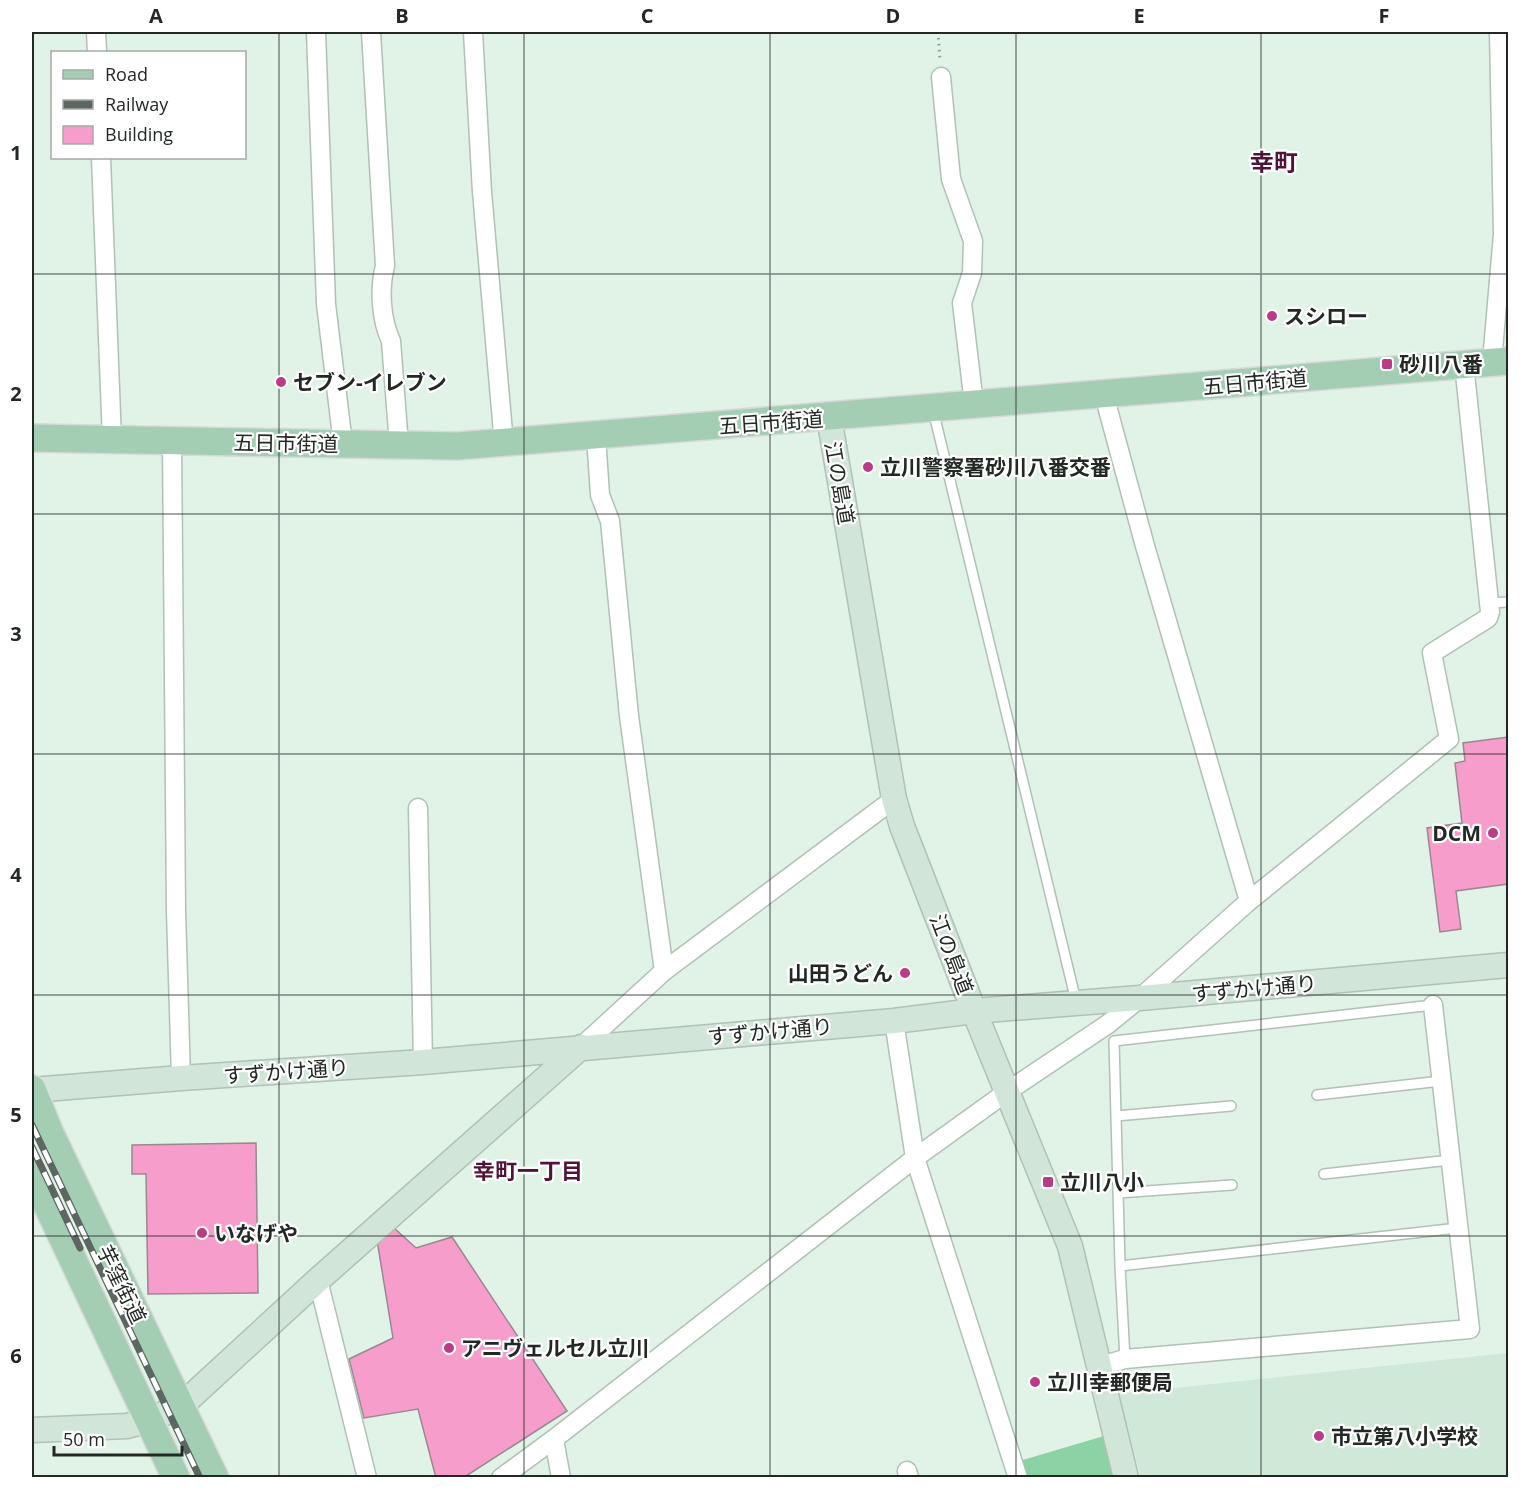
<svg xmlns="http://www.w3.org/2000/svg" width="1540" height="1509" viewBox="0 0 1540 1509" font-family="'Open Sans','Noto Sans JP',sans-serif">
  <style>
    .built { fill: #cfe8d7 }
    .green { fill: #8bd2a5 }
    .building { fill: #f79dcb; stroke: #9a8890; stroke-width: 1.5 }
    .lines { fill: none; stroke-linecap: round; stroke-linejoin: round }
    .lane-casing { stroke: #b0c1b5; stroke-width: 12 }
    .street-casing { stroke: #b0c1b5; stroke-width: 21 }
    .secondary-casing { stroke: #b0c1b5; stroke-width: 27 }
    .primary-casing { stroke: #d7d8d8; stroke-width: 30 }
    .path { stroke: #8d9b92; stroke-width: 3; stroke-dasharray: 1.5 4.5; stroke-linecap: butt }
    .lane { stroke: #fff; stroke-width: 9 }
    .street { stroke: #fff; stroke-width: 18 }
    .secondary { stroke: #d1e6d9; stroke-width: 24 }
    .primary { stroke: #a3ceb3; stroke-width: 27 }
    .rail-casing { stroke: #5d6761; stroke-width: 7 }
    .rail { stroke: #fff; stroke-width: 4.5; stroke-dasharray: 14; stroke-linecap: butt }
    .grid { fill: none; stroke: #222824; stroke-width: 1.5; stroke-opacity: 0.55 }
    .poi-dot { fill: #bb3b86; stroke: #fff; stroke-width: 2 }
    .labels { text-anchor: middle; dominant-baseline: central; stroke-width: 4.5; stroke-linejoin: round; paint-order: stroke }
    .poi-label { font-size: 21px; font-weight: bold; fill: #222824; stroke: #fff; text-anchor: start }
    .street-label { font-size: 21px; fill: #222824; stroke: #fff }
    .neighbourhood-label { font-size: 22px; font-weight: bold; fill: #511438; stroke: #fff }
    .quarter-label { font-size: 24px; font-weight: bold; fill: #511438; stroke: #fff }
    .neatline { fill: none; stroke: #222824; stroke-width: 2 }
    .grid-label { font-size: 20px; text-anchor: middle; font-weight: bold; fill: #222824 }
  </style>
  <rect width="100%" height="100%" fill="#e0f3e6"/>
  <path class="built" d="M 1508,1353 L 1508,1477 L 1141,1477 L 1118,1394 Z"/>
  <path class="green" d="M 1104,1436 L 1114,1477 L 1022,1477 L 1016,1462 Z"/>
  <path class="building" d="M 1508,737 L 1508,884 L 1456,891 L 1461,929 L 1440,932 L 1427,828 L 1462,823 L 1455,763 L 1465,761 L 1463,743 Z
    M 256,1143 L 258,1293 L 148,1294 L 146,1174 L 132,1174 L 132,1145 Z
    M 393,1227 L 416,1248 L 452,1237 L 567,1411 L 463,1478 L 436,1478 L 418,1409 L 364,1418 L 349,1359 L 393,1338 L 377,1240 Z"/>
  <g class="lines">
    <g class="lane-casing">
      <path id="lane" d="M 933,410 L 1076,1001
        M 1490,603 L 1508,602
        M 1317,1095 L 1441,1081
        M 1116,1116 L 1231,1106
        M 1324,1174 L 1450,1160
        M 1118,1193 L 1232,1185
        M 1120,1266 L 1458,1228
        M 1125,1359 L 1120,1266 L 1114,1041 L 1433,1005"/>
    </g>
    <g class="street-casing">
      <path id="street" d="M 96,32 L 97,52
        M 316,32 L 326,304 L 343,444
        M 371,32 L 385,266 C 379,289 381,320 391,341 L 399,445
        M 473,32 L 482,192 L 504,444
        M 941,77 L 951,179 L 973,241 L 972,273 L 962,303 L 974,404
        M 101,158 L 112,440
        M 1492,362 L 1503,234 L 1499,32
        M 596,436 L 600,495 L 610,521 L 629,716 L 664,971 L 894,799
        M 172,441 L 176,911 L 181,1078
        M 418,808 L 423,1062
        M 1249,901 L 1449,739 L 1432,653 L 1488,618 L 1490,612 L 1464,364
        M 894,1021 L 915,1158 L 1018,1478
        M 581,1047 L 664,971
        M 318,1280 L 367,1478
        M 1100,1366 L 1125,1359 L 1470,1329 L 1433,1005
        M 554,1439 L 561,1478
        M 907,1471 L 909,1478
        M 501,1478 L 554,1439 L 915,1158 L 1008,1091 L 1108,1024 L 1140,998 L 1249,901 L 1145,546 L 1104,395"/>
    </g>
    <g class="secondary-casing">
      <path id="secondary" d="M 829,417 L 894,799 L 902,826 L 974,1011 L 1070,1246 L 1126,1478
        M 32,1090 L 181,1078 L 423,1062 L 894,1021 L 974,1011 L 1140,998 L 1508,965
        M 32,1430 L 127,1426 L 149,1420 L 181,1406 L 318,1280 L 581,1047"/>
    </g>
    <g class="primary-casing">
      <path id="primary" d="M 32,438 L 457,446 L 1508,361
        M 32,1089 L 50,1133 L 215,1478
        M 32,1173 L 176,1478"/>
    </g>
    <path class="path" d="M 938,32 L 940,60"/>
    <use href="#lane" class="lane"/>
    <use href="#street" class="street"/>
    <use href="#secondary" class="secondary"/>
    <use href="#primary" class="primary"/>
    <g class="rail-casing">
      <path id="rail" d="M 32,1125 L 200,1478
        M 32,1147 L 80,1248"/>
    </g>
    <use href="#rail" class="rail"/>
  </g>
  <path class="grid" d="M 279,32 L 279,1478M 524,32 L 524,1478M 770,32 L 770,1478M 1016,32 L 1016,1478M 1261,32 L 1261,1478M 32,274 L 1508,274M 32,514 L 1508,514M 32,754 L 1508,754M 32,995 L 1508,995M 32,1236 L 1508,1236"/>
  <g class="poi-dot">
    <circle cx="1272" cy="316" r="6"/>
    <rect x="1381" y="358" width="12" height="12" rx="3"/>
    <circle cx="281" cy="382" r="6"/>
    <circle cx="868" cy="467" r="6"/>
    <circle cx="1493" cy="833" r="6"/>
    <circle cx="905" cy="973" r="6"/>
    <rect x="1042" y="1176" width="12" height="12" rx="3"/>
    <circle cx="202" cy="1233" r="6"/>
    <circle cx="449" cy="1348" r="6"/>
    <circle cx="1035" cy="1382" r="6"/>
    <circle cx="1319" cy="1436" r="6"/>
  </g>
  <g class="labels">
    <g class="poi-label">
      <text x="1284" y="316">スシロー</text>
      <text x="1399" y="364">砂川八番</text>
      <text x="293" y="382">セブン-イレブン</text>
      <text x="880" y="467">立川警察署砂川八番交番</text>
      <text x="1481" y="833" text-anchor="end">DCM</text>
      <text x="893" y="973" text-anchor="end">山田うどん</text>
      <text x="1060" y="1182">立川八小</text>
      <text x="214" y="1233">いなげや</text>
      <text x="461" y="1348">アニヴェルセル立川</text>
      <text x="1047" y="1382">立川幸郵便局</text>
      <text x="1331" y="1436">市立第八小学校</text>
    </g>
    <g class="street-label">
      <text transform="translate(1255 382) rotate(-5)">五日市街道</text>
      <text transform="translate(771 422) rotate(-4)">五日市街道</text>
      <text transform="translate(286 443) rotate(1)">五日市街道</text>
      <text transform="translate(840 483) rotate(80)">江の島道</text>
      <text transform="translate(952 954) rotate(69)">江の島道</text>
      <text transform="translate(1254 988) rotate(-5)">すずかけ通り</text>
      <text transform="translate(770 1031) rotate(-5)">すずかけ通り</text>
      <text transform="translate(286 1071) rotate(-4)">すずかけ通り</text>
      <text transform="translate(122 1284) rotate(64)">芋窪街道</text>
    </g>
    <g class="neighbourhood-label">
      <text x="528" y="1170">幸町一丁目</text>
    </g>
    <g class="quarter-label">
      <text x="1274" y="161">幸町</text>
    </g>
  </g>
  <rect width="1540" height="1509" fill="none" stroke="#ffffff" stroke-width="66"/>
  <rect x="51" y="51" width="195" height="108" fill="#ffffff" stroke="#a7a9a7" stroke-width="1.5"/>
  <rect x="63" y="70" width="30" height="9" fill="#a3ceb3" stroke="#a7a9a7" stroke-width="1.5"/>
  <text x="105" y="81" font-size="18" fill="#222824">Road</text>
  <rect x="63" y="100" width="30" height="9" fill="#5d6761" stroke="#a7a9a7" stroke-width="1.5"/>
  <text x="105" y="111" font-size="18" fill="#222824">Railway</text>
  <rect x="63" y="126" width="30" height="18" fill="#f79dcb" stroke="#a7a9a7" stroke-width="1.5"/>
  <text x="105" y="141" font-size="18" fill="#222824">Building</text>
  <path d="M54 1446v9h128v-9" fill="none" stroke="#222824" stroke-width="3"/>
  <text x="63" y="1446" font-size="18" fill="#222824" stroke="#ffffff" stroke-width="4.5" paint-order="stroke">50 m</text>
  <rect x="33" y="33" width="1474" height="1443" class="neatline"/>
  <g class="grid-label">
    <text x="156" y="23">A</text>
    <text x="402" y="23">B</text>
    <text x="647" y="23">C</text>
    <text x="893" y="23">D</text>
    <text x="1139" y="23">E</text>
    <text x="1384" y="23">F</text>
    <text x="16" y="160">1</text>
    <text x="16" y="401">2</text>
    <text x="16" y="641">3</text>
    <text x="16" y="882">4</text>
    <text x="16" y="1122">5</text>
    <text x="16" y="1363">6</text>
  </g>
</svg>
